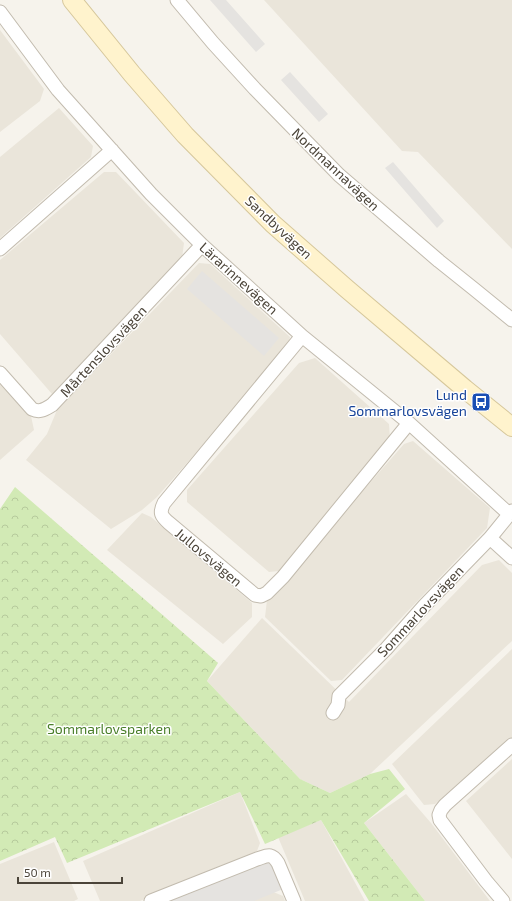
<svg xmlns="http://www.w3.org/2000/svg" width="512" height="901" viewBox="0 0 512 901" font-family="'Exo 2',sans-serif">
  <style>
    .residential { fill: #eae5da }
    .park { fill: url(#park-crowns) }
    .parking { fill: #e5e3e0 }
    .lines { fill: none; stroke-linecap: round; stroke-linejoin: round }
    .minor-casing { stroke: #c2bbae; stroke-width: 15 }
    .secondary-casing { stroke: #d6c79b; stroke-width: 20 }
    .minor { stroke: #fff; stroke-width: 13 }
    .secondary { stroke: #fff3cd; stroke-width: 18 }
    .labels { text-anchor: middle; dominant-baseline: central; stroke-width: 3; stroke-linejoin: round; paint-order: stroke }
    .street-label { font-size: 14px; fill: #4b4439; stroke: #fff }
    .transit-label { font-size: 14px; fill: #164399; stroke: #fff; text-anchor: end }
    .park-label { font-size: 14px; fill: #4a7f2a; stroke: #fff }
  </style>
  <defs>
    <pattern id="park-crowns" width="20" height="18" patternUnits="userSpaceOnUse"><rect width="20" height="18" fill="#d2eab5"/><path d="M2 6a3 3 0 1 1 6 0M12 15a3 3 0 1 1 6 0" fill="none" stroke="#b6ca9c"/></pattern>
  </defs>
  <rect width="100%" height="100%" fill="#f6f3ec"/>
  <path class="residential" d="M 264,0 L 512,0 L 512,249 L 418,152 L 402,151 Z
    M 0,30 L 44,89 L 40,101 L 0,132 Z
    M 59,108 L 93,146 L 91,157 L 0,238 L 0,157 Z
    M 104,172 L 116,172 L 184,243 L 182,258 L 52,394 L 0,334 L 0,260 Z
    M 199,263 L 210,264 L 290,337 L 288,348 L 157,497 L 142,510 L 111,529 L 26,460 L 47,434 L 57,410 Z
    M 315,358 L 389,424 L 390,439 L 279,571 L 269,572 L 187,502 L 187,490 L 299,363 Z
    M 0,382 L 31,416 L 34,430 L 0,460 Z
    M 413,441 L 490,508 L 487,528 L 342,680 L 331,681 L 265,617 L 267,600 L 404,444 Z
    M 142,513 L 151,517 L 252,603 L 252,617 L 223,644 L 107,550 Z
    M 499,560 L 512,573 L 512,641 L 370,774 L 330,793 L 300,779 L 207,681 L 262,618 L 349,702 L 482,565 Z
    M 512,649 L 512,739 L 435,804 L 424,805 L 392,764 Z
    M 512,759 L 512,859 L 466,801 Z
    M 240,792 L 260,843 L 257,851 L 140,901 L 100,901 L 83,861 Z
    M 406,794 L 431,823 L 490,901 L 425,901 L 364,823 Z
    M 321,820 L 365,901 L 305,901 L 278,837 Z
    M 54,842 L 78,899 L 74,901 L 0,901 L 0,864 Z
    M 271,891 L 283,896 L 285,901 L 248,901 Z"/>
  <path class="park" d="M 15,487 L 218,663 L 207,681 L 300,779 L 330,793 L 370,774 L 389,769 L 405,789 L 364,823 L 425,901 L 369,901 L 321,820 L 265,844 L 240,792 L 67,863 L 55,837 L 0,861 L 0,509 Z"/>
  <path class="parking" d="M 210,0 L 226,0 L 265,44 L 256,52 Z
    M 290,72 L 328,114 L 319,122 L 281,80 Z
    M 393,162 L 444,221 L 437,228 L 385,168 Z
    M 202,271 L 279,338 L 264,356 L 187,289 Z
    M 268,856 L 288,887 L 254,901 L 151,901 Z"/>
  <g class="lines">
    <g class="minor-casing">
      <path id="minor" d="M 177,0 L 213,43 L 255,89 L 339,175 L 439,261 L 474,289 L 512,320
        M 0,12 L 58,90 L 151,194 L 202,245 L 302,336 L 409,423 L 509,514
        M 0,249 L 112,150
        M 302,336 L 164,503 C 159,513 161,516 169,523 L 249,590 L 255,595 L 261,596 L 267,593 L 283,577 L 409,423
        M 0,373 L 32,409 C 40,413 45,409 52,405 L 202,245
        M 490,538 L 512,558
        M 333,713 L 338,705 L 339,696 L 386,649 L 424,606 L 490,538 L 512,511
        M 151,901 L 257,859 C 267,856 271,852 278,863 L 294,901
        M 503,901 L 486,881 L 440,820 L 439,815 L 441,810 L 445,805 L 512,745"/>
    </g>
    <g class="secondary-casing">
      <path id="secondary" d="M 72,0 L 132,74 L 185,135 L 273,224 L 347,289 L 465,389 L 512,427"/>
    </g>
    <use href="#minor" class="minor"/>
    <use href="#secondary" class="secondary"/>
  </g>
  <defs>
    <g id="bus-square" transform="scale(1)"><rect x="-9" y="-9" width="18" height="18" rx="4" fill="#1a4fb4" stroke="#fff"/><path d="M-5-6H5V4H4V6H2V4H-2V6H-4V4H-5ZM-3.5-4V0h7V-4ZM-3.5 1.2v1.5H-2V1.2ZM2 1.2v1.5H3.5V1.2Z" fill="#fff"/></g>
  </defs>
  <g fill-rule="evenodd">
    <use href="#bus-square" x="481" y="402"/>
  </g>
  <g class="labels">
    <g class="street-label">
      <text transform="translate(336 169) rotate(43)">Nordmannavägen</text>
      <text transform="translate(279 227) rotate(43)">Sandbyvägen</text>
      <text transform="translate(239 278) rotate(42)">Lärarinnevägen</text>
      <text transform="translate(103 351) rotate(-47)">Mårtenslovsvägen</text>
      <text transform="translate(209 557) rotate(40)">Jullovsvägen</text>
      <text transform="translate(420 611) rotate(-47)">Sommarlovsvägen</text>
    </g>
    <g class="transit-label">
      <text x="467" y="394">Lund<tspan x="467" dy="16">Sommarlovsvägen</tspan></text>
    </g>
    <g class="park-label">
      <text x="109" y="728">Sommarlovsparken</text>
    </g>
  </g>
  <path d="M18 877v6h104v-6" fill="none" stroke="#4b4439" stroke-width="2"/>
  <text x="24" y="877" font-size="12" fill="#4b4439" stroke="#ffffff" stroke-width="3" paint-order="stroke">50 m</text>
</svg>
